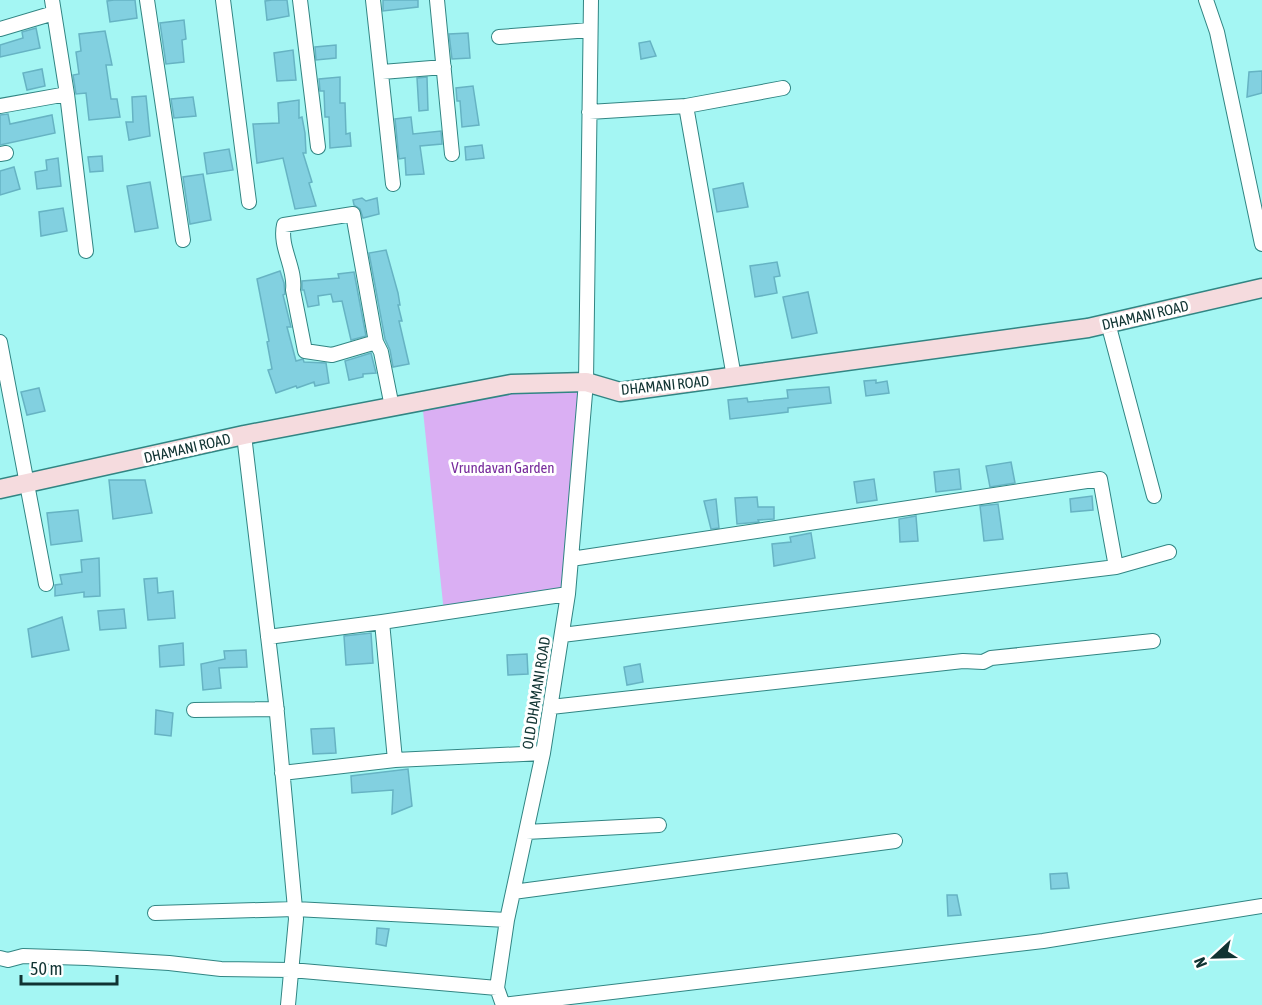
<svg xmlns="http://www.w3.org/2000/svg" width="1262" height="1005" viewBox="0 0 1262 1005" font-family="'Asap Condensed',sans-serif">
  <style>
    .green { fill: #daaff3 }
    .building { fill: #82d0e0; stroke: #66b3c3; stroke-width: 1.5 }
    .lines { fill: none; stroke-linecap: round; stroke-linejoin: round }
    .minor-casing { stroke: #318583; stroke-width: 16 }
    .secondary-casing { stroke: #318583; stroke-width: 21 }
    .minor { stroke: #fff; stroke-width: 14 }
    .secondary { stroke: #f5dbde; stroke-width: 18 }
    .labels { text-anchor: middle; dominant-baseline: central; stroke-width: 6; stroke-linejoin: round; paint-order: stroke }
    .street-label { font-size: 15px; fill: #103332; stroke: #fff }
    .park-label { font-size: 15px; fill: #772b9b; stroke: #fff }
  </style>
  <rect width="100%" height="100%" fill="#a4f6f3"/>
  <path class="green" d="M 586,382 L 568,594 L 444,613 L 422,401 Z"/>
  <path class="building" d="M 114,0 L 135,0 L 137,18 L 110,22 L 107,1 Z
    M 272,0 L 287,0 L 289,16 L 267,20 L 265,1 Z
    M 383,0 L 418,0 L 418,7 L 383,11 Z
    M 184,20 L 186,39 L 182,40 L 184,62 L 166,64 L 160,23 Z
    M 36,28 L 40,48 L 0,57 L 0,45 L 23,38 L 22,32 Z
    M 105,31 L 112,65 L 106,65 L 111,99 L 117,99 L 120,117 L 89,120 L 86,93 L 76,94 L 73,75 L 79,74 L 76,52 L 81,51 L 79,34 Z
    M 468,33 L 470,58 L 452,59 L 449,34 Z
    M 650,41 L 656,56 L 641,59 L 639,43 Z
    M 336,45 L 336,58 L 316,60 L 315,47 Z
    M 293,50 L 296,80 L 277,81 L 274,53 Z
    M 42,69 L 45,86 L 27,90 L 23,73 Z
    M 1262,71 L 1262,93 L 1247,97 L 1249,72 Z
    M 340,77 L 340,103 L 345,103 L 346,134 L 350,133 L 351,146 L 330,148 L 329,117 L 325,117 L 324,91 L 320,91 L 319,79 Z
    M 427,77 L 428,110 L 419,111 L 417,78 Z
    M 473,86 L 479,125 L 462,127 L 460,101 L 457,101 L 456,88 Z
    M 146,96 L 150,136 L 129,140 L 126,122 L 133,122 L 132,97 Z
    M 193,97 L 196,116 L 174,118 L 171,99 Z
    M 299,100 L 299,118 L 302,117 L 305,133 L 306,153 L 303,153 L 312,182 L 309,183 L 316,206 L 295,209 L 283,158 L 257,163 L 253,124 L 279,123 L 278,103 Z
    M 8,114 L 10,124 L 52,115 L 55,133 L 0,145 L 0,115 Z
    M 411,117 L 413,134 L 441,131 L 442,144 L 420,146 L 424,174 L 406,175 L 405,158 L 399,159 L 395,119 Z
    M 482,145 L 484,158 L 466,160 L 465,147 Z
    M 229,149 L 233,170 L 207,174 L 204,153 Z
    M 102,156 L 103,171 L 90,172 L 88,157 Z
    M 58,158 L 61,186 L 37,189 L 35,172 L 47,170 L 46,160 Z
    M 14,167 L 20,189 L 0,195 L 0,171 Z
    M 203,174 L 211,220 L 190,224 L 183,177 Z
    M 150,182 L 158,228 L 135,232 L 127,186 Z
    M 743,183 L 748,207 L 717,212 L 713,189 Z
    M 362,198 L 366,201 L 377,198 L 379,214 L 363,218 L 360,209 L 354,205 L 353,200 Z
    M 63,208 L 67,231 L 41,236 L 39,212 Z
    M 386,250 L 398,293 L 400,305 L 398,305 L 402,321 L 399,321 L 409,364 L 393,367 L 390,350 L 385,339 L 369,253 Z
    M 777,262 L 780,276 L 774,277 L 777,293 L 755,297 L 750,266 Z
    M 280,271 L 284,283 L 285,294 L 283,295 L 291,327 L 287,327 L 296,361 L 303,359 L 304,362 L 326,363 L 329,383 L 315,386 L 314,382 L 297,388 L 296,386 L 276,393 L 268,370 L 272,369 L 267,342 L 269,341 L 257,279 Z
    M 354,272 L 366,336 L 351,340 L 342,301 L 333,302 L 331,294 L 318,296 L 319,305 L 308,307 L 304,290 L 302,290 L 302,281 L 339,278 L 338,274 Z
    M 808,292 L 817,333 L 792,338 L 783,297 Z
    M 371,353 L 376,373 L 363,374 L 363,377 L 349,380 L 345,361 Z
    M 876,380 L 876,383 L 887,381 L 889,393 L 866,396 L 864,381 Z
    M 829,387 L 831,403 L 788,408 L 788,412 L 730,419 L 728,400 L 747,398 L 748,402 L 788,398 L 787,390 Z
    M 39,388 L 45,411 L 27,415 L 21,392 Z
    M 1011,462 L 1015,483 L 990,487 L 986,466 Z
    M 959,469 L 961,489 L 936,492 L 934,472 Z
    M 874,479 L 877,500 L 857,503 L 854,482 Z
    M 109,480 L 145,480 L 152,513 L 113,519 Z
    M 1092,496 L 1093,510 L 1071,512 L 1070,499 Z
    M 757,497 L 758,507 L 774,507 L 774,519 L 758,520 L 759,522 L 737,524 L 735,498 Z
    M 716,499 L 719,528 L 711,529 L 704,501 Z
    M 998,504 L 1003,539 L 984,541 L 980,506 Z
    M 78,510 L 82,541 L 51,545 L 47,513 Z
    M 916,516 L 918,541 L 900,542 L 899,519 Z
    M 811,533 L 815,558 L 774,566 L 772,544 L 791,542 L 790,537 Z
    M 99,558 L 100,596 L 84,597 L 84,592 L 55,596 L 55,585 L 62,584 L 60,575 L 82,572 L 81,560 Z
    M 157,578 L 158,593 L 173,591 L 175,618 L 148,620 L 144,579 Z
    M 124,609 L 126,628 L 100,630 L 98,611 Z
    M 62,617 L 69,650 L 32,657 L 28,629 Z
    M 371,633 L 373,663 L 346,665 L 344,636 Z
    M 183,643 L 184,665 L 160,667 L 159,646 Z
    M 246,650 L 247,667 L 219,668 L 221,688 L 203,690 L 201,664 L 225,659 L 224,651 Z
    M 527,654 L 528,674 L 508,675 L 507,655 Z
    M 640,664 L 643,682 L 627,685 L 624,667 Z
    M 156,710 L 173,713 L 171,736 L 155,734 Z
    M 334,728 L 336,753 L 313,754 L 311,729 Z
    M 408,769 L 412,806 L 392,814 L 393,790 L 352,793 L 351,776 Z
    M 1067,873 L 1069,888 L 1051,889 L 1050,874 Z
    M 947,895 L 957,895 L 961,915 L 948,916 Z
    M 377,928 L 389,929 L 386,946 L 376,944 Z"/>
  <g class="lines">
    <g class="minor-casing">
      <path id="minor" d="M 52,0 L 67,94 L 86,251
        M 147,0 L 183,240
        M 223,0 L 249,202
        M 300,0 L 318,147
        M 373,0 L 393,184
        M 437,0 L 452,154
        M 591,0 L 586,382 L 568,594 L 543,753 L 507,920 L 497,988 L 503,1005 L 1043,941 L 1262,906
        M 1206,0 L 1217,32 L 1262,244
        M 0,29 L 54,13
        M 499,37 L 590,30
        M 382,72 L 444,67
        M 0,106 L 67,94
        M 686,106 L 783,88
        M 589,112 L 686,106 L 734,377
        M 0,154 L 6,153
        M 1108,323 L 1154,496
        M 0,342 L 46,584
        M 376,342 L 353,214 L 284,225 C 279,247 296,268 293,290 L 305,351 L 332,355 L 376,342 L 381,352 L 392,407
        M 244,435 L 276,703 L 296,919 L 288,1005
        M 1116,567 L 1169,552
        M 562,635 L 1116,567 L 1100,479 L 571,559
        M 268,637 L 382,622 L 568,594
        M 551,707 L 963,661 L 983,662 L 991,658 L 1153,641
        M 194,710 L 277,709
        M 395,760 L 543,753
        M 282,773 L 395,760 L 382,622
        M 526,832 L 659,825
        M 513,892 L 895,841
        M 155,913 L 295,909 L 507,920
        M 0,958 L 8,960 L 23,956 L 87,958 L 169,963 L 221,969 L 291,970 L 497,988"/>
    </g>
    <g class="secondary-casing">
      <path id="secondary" d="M 0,489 L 244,435 L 511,384 L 586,382 L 620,392 L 1088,328 L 1262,288"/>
    </g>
    <use href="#minor" class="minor"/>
    <use href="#secondary" class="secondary"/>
  </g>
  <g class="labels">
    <g class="street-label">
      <text transform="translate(1145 315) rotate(-13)">DHAMANI ROAD</text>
      <text transform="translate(665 385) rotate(-6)">DHAMANI ROAD</text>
      <text transform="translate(187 448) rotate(-13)">DHAMANI ROAD</text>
      <text transform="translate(536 693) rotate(-81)">OLD DHAMANI ROAD</text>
    </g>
    <g class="park-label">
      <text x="503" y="467">Vrundavan Garden</text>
    </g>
  </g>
  <g transform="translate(1214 957) rotate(248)" stroke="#ffffff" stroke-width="4.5" paint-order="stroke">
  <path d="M0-4.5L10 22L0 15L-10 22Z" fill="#103332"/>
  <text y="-9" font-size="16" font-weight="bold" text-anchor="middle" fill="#103332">N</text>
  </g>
  <path d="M21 975v9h96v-9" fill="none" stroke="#103332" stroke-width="3"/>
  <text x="30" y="975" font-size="18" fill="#103332" stroke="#ffffff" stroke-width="4.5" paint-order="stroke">50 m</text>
</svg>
